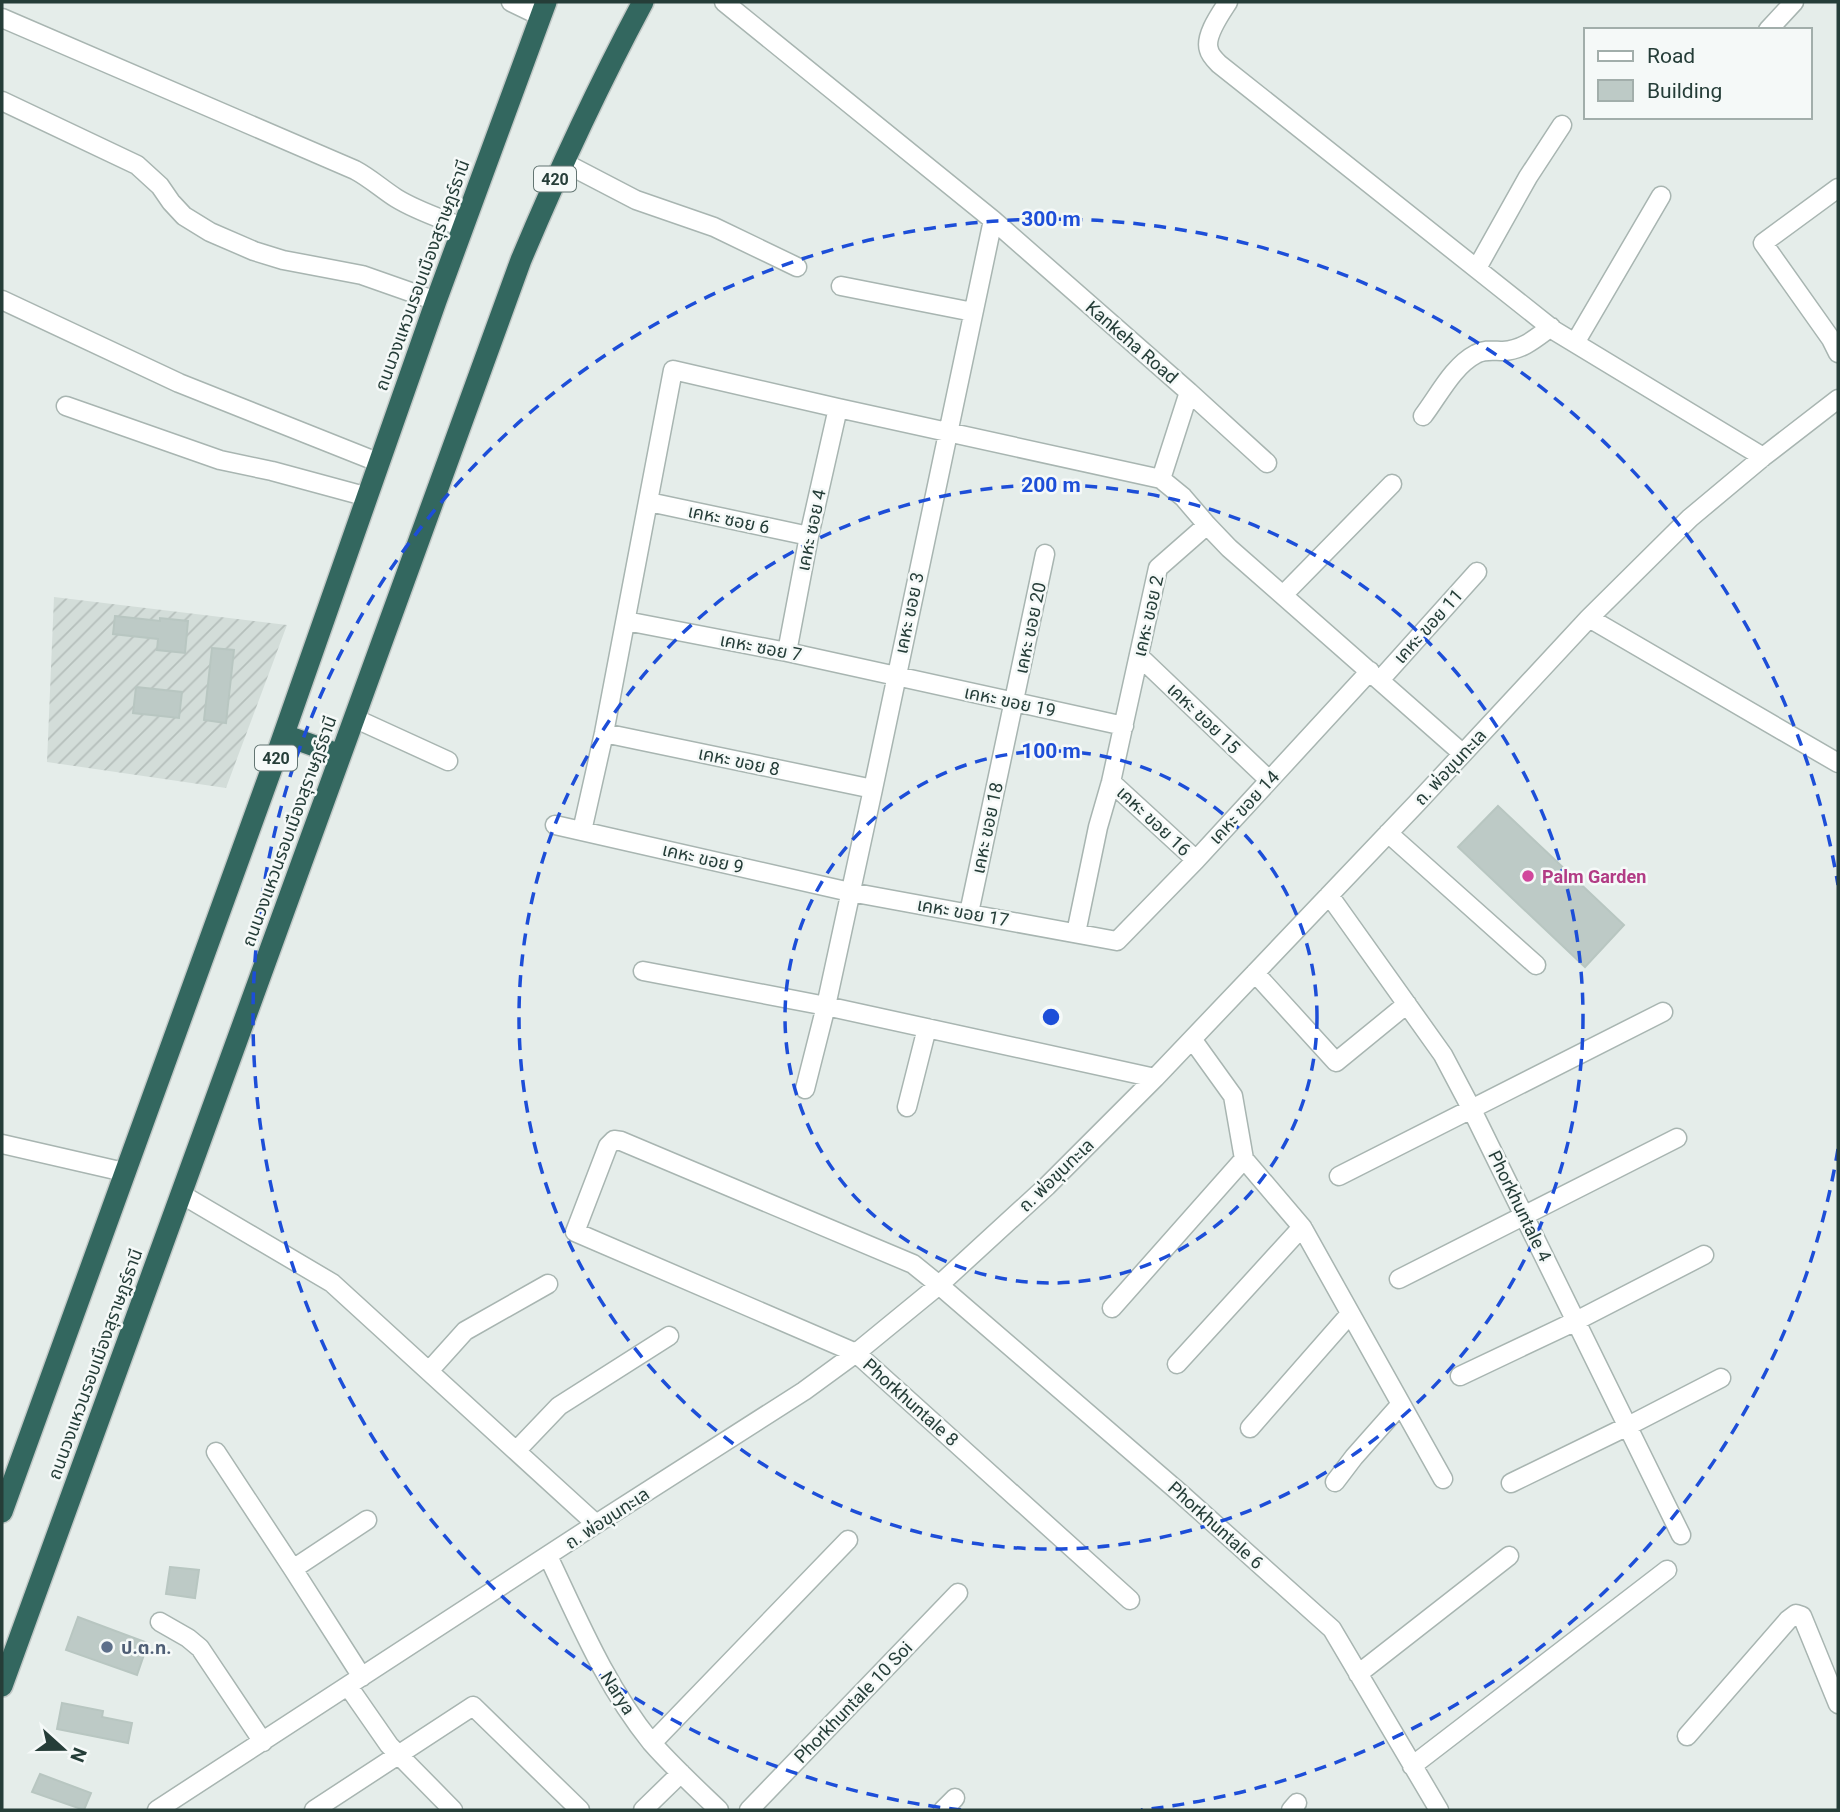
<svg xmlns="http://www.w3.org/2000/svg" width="1840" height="1812" viewBox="0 0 1840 1812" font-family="Roboto,'Noto Sans Thai',sans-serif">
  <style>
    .industrial { fill: url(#industrial-furrows) }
    .building { fill: #bdcac6; stroke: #b8c6c1; stroke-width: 2 }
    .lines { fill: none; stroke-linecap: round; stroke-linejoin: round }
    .minor-casing { stroke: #a8b5b1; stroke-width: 21 }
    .highway-casing { stroke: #c2c9c7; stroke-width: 24 }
    .minor { stroke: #fff; stroke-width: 18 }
    .highway { stroke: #33675f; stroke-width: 21 }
    .ring { fill: none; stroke: #1d4ed8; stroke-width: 3.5; stroke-dasharray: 12 9 }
    .hotel-dot { fill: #d1479c; stroke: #f5f9f8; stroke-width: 2.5 }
    .service-dot { fill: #5c6f8a; stroke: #f5f9f8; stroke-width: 2.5 }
    .labels { text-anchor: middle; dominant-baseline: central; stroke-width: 5; stroke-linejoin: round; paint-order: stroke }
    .shield { fill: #f5f9f8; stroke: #637572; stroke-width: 2 }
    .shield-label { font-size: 16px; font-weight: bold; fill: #253d38 }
    .street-label { font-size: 18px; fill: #253d38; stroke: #f5f9f8 }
    .hotel-label { font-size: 18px; font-weight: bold; fill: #b23c85; stroke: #f5f9f8; text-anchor: start }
    .service-label { font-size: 18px; font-weight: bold; fill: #4e5e75; stroke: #f5f9f8; text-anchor: start }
    .centre { fill: #1d4ed8; stroke: #f5f9f8; stroke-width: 3.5 }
    .ring-label { font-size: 21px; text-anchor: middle; font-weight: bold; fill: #1d4ed8; stroke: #f5f9f8; stroke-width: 5; stroke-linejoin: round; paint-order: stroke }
  </style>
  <defs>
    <pattern id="industrial-furrows" width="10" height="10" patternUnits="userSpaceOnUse" patternTransform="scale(1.75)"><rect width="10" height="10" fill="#d3ddd9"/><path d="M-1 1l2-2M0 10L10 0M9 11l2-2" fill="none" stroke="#b5bfbb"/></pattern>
  </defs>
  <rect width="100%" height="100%" fill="#e5edea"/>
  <path class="industrial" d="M 54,597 L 287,625 L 226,788 L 47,762 Z"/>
  <path class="building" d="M 115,616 L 160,621 L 160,618 L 188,621 L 185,653 L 157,650 L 158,639 L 113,634 Z
    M 212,648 L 234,650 L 226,723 L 204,720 Z
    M 136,687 L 182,692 L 179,718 L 133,713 Z
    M 1498,806 L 1624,925 L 1585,967 L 1458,847 Z
    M 170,1567 L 199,1570 L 195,1598 L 166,1594 Z
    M 78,1617 L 148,1643 L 137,1675 L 66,1650 Z
    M 62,1703 L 103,1711 L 102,1717 L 132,1723 L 128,1743 L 57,1729 Z
    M 40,1774 L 91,1793 L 84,1810 L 32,1792 Z"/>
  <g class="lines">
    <g class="minor-casing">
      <path id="minor" d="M 511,2 L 540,16
        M 724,2 L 993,220 L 1189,392 L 1161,479
        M 1228,2 C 1221,13 1204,36 1209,50 C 1210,55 1215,60 1219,64 L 1555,331 L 1763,457
        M 2,18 L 355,170 C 370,178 382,189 396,198 C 417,211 440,218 462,227
        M 1768,30 L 1794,2
        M 2,101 L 137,165 L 160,186 L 171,202 L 184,216 L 210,232 L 254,251 L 283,260 L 362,275 L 436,301
        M 563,162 L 636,200 L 714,227 L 797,267
        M 1838,188 L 1763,243 L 1831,339 L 1838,353
        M 1477,268 L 1528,177 L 1562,125
        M 841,286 L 973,312
        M 2,300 L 179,383 L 380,463
        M 1575,343 L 1661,196
        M 1189,392 L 1267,463
        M 66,406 L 220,460 L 272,471 L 368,497
        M 1423,416 C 1439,395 1453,366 1476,354 C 1485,349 1494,351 1503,351 C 1523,350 1536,338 1551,327
        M 649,502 L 809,536
        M 1283,595 L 1392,484
        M 1589,618 L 1838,763
        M 626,621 L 787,652 L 1124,726
        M 787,652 L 809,536 L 838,408
        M 1139,656 L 1269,780
        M 1380,680 L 1477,572
        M 354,718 L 448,761
        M 604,733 L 873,789
        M 1111,782 L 1196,860
        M 555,825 L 850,892 L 1117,941 L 1196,860 L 1370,671
        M 582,831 L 604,733 L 673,370 L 838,408 L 1161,479 L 1183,497 L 1207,525 L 1229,548 L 1462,753
        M 1388,833 L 1536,965
        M 1329,895 L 1443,1055 L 1471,1108 L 1681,1535
        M 969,913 L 1045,554
        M 1076,933 L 1098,827 L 1111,782 L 1158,568 L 1207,525
        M 643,971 L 826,1006 L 1155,1078
        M 1255,973 L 1336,1062 L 1407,1004
        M 1192,1039 L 1233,1096 L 1244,1159 L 1302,1227 L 1443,1479
        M 805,1089 L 826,1006 L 873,789 L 993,220
        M 907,1107 L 927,1028
        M 2,1144 L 124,1172
        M 1339,1176 L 1663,1012
        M 181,1194 L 332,1283 L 596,1524
        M 1399,1279 L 1677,1138
        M 1112,1308 L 1244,1159
        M 1177,1364 L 1302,1227
        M 429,1371 L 465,1331 L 548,1284
        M 1460,1376 L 1576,1321 L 1704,1255
        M 1250,1428 L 1350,1314
        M 516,1451 L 559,1406 L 669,1336
        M 216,1452 L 293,1569 L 362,1677
        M 1335,1482 L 1354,1457 L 1401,1404
        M 1511,1483 L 1628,1426 L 1721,1378
        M 548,1556 C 579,1621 605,1685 651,1742 C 672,1766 696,1788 719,1810
        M 293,1569 L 367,1520
        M 1130,1600 L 856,1353 L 575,1232 L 608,1146 L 614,1140 L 621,1141 L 913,1264 L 939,1285 L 1180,1493 L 1332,1629 L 1439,1810
        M 160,1622 L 188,1638 L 200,1648 L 263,1742
        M 1358,1674 L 1509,1556
        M 348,1686 L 389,1745 L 453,1810
        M 1687,1736 L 1788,1620 L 1796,1614 L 1802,1616 L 1838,1704
        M 652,1743 L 848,1540
        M 1412,1766 L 1667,1570
        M 157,1810 L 596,1524 L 804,1391 L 856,1353 L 939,1285 L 1047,1186 L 1155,1078 L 1417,803 L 1589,618 L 1690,518 L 1763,457 L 1838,399
        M 314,1810 L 473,1706 L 580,1810
        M 643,1810 L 681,1773
        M 749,1810 L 958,1593
        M 943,1810 L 955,1798
        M 1291,1810 L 1297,1803"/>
    </g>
    <g class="highway-casing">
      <path id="highway" d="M 284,735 L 340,755
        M 2,1512 L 273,765 L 436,301 L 546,2
        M 2,1686 L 521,260 C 558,172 598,86 643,2"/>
    </g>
    <use href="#minor" class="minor"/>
    <use href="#highway" class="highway"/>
  </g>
  <g class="ring">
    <circle cx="1051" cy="1017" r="266"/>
    <circle cx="1051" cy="1017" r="532"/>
    <path d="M1838 1149A798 798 0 0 1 1141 1810M961 1810A798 798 0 1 1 1838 885"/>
  </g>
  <circle class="hotel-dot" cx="1528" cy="876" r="7"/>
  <circle class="service-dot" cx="107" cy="1647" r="7"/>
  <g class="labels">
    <g class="shield">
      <rect x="534" y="166.5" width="42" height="25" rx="5"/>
      <rect x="255" y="745.5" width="42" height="25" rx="5"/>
    </g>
    <g class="shield-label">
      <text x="555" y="179">420</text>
      <text x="276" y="758">420</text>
    </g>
    <g class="street-label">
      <text transform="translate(422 275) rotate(-70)">ถนนวงแหวนรอบเมืองสุราษฎร์ธานี</text>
      <text transform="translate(1132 342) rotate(41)">Kankeha Road</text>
      <text transform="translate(729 519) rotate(12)">เคหะ ซอย 6</text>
      <text transform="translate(811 530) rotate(-78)">เคหะ ซอย 4</text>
      <text transform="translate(909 613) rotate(-78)">เคหะ ขอย 3</text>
      <text transform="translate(1148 616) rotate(-77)">เคหะ ขอย 2</text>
      <text transform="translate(1428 626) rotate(-48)">เคหะ ขอย 11</text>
      <text transform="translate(1030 628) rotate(-78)">เคหะ ขอย 20</text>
      <text transform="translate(761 647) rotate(11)">เคหะ ซอย 7</text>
      <text transform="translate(1010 701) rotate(12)">เคหะ ขอย 19</text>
      <text transform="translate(1204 718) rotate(44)">เคหะ ขอย 15</text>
      <text transform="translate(739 761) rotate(12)">เคหะ ขอย 8</text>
      <text transform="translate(1450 767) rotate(-47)">ถ. พ่อขุนทะเล</text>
      <text transform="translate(1244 807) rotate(-47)">เคหะ ขอย 14</text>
      <text transform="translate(1154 821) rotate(43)">เคหะ ขอย 16</text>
      <text transform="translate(987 828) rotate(-78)">เคหะ ขอย 18</text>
      <text transform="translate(289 831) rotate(-70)">ถนนวงแหวนรอบเมืองสุราษฎร์ธานี</text>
      <text transform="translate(703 858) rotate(13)">เคหะ ขอย 9</text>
      <text transform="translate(963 912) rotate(10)">เคหะ ขอย 17</text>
      <text transform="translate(1056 1175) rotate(-44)">ถ. พ่อขุนทะเล</text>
      <text transform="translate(1520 1206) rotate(64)">Phorkhuntale 4</text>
      <text transform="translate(95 1364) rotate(-70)">ถนนวงแหวนรอบเมืองสุราษฎร์ธานี</text>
      <text transform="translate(911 1402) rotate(42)">Phorkhuntale 8</text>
      <text transform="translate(607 1518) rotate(-33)">ถ. พ่อขุนทะเล</text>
      <text transform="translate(1216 1525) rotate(42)">Phorkhuntale 6</text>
      <text transform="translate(618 1693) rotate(57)">Narya</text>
      <text transform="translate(853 1702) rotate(-46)">Phorkhuntale 10 Soi</text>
    </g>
    <g class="hotel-label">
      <text x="1542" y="876">Palm Garden</text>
    </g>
    <g class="service-label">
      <text x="121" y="1647">ป.ต.ท.</text>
    </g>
  </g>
  <circle cx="1051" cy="1017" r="10" class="centre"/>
  <g class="ring-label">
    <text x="1051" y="226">300 m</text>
    <text x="1051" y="492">200 m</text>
    <text x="1051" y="758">100 m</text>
  </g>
  <rect width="1840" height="1812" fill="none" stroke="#253d38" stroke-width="7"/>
  <rect x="1584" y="28" width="228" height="91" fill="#f5f9f8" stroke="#a2aeab" stroke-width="2"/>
  <rect x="1598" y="51" width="35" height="10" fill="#ffffff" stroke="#a2aeab" stroke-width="2"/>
  <text x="1647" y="63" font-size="21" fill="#253d38">Road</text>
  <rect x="1598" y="80" width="35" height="21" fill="#bdcac6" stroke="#a2aeab" stroke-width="2"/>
  <text x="1647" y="98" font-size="21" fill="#253d38">Building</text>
  <g transform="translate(63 1749) rotate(111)" stroke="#f5f9f8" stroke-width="5" paint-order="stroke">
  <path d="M0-5L12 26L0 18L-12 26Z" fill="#253d38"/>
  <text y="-10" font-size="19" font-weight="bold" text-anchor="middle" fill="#253d38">N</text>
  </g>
</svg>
